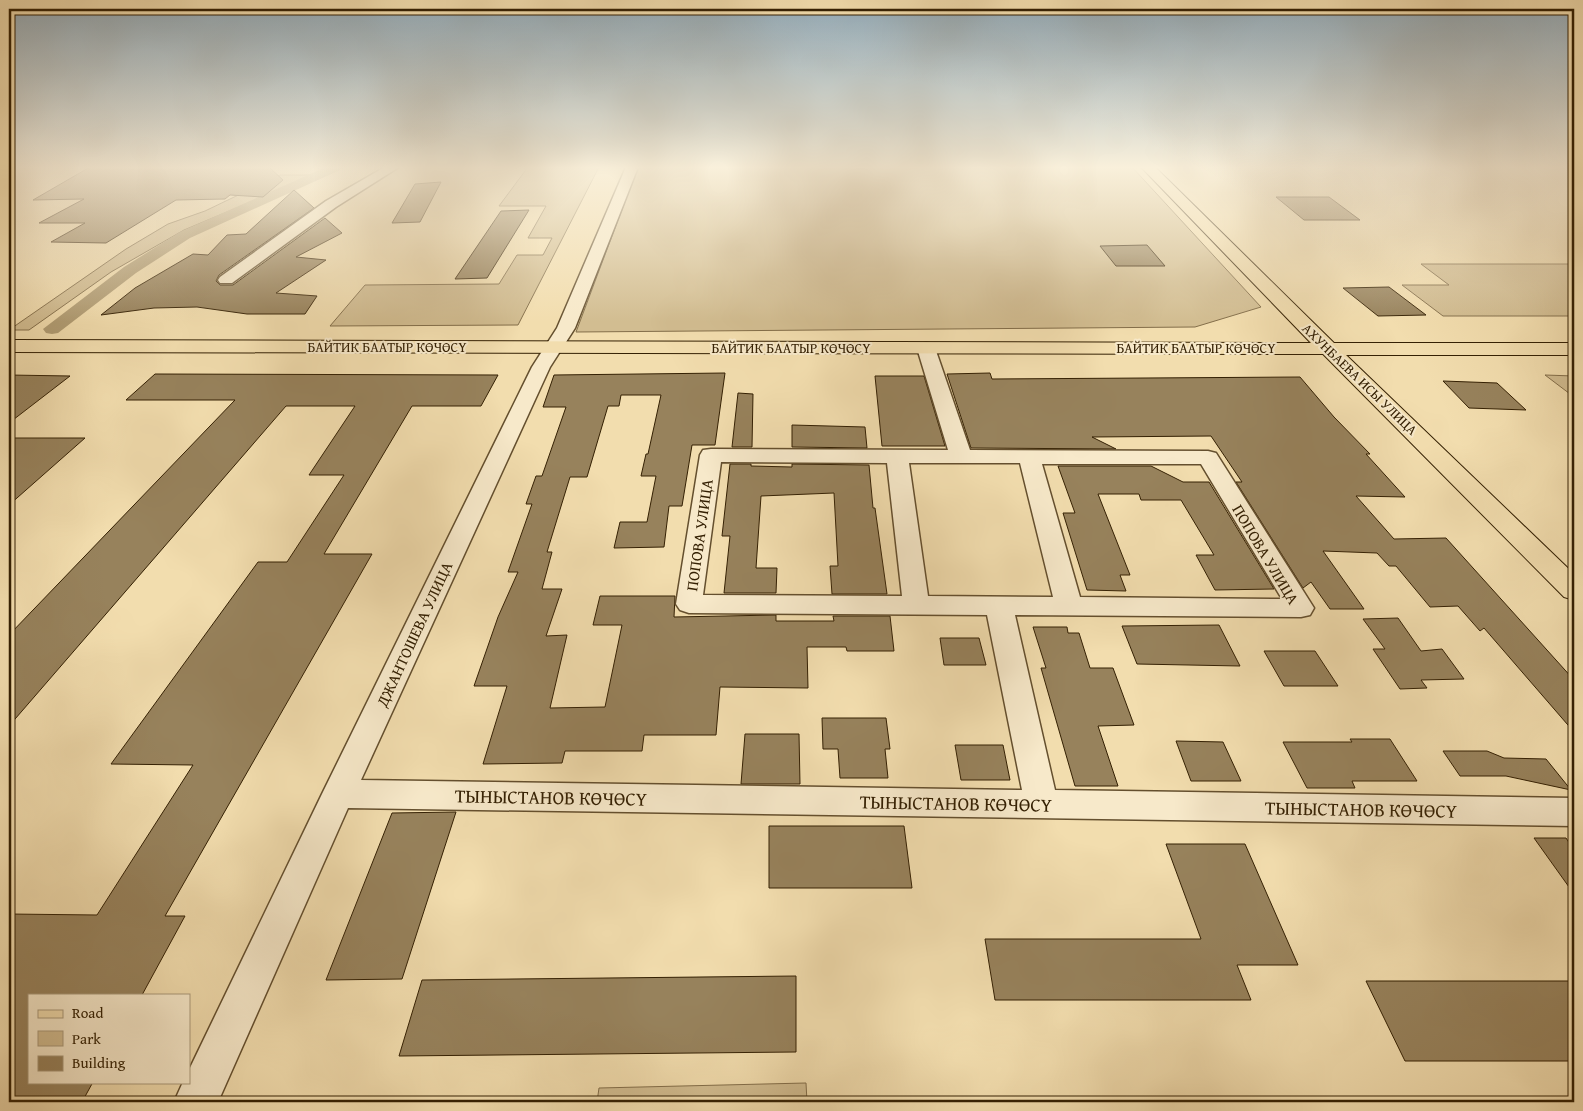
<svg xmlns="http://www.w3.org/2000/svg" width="1583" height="1111" viewBox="0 0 1583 1111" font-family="'Gentium Book Plus',serif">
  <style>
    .green { fill: #d2bd91; stroke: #836e4a }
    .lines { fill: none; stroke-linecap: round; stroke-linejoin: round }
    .canal { fill: #b19d74; fill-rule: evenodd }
    .building { fill: #97825c; stroke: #342003 }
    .street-casing { stroke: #644f2e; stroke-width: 3 }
    .primary-casing { stroke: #342003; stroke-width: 2 }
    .street { fill: #f7e9ca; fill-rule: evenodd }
    .primary { fill: #f2ddae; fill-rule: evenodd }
    .labels { text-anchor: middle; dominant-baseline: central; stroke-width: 4; stroke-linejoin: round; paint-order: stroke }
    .far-street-label { font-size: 14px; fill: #342003; stroke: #f7e9ca }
    .street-label { font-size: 16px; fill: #342003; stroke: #f7e9ca }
    .near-street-label { font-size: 19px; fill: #342003; stroke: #f7e9ca }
  </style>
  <rect width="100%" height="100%" fill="#f2ddae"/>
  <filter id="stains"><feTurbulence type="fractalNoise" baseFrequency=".004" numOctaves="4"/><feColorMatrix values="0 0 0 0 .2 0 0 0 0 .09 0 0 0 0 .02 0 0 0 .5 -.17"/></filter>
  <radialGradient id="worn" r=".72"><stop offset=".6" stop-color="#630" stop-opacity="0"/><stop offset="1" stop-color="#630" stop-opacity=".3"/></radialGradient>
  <path class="green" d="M 528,167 L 599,167 L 518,325 L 330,326 L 365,285 L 499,284 L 517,255 L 543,255 L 552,238 L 528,238 L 546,206 L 499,206 Z
    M 638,167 L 1132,167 L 1261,307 L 1195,327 L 576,332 Z
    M 280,175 L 315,175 L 184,230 L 111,272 L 29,330 L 9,330 L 126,249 L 168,224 L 205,211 Z
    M 1421,264 L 1574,264 L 1574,316 L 1443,316 L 1402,285 L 1449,285 Z
    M 1545,375 L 1574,376 L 1574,397 Z
    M 806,1083 L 807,1102 L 597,1102 L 599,1088 Z"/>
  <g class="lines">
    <path class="canal" d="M 326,167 L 342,167 L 340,170 L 190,238 L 136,273 L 58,333 L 52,334 L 46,333 L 43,329 L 124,267 L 180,232 Z"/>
  </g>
  <path class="building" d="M 90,167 L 269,167 L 283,180 L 263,197 L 230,195 L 225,199 L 176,200 L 106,243 L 51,242 L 85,223 L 39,223 L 84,199 L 33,200 Z
    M 441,182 L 420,222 L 392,223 L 415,184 Z
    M 294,190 L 314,208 L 219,275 L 216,281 L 220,285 L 233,285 L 325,218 L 342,233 L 296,257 L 326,260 L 276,293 L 317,296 L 305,314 L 247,314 L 197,307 L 154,308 L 101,315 L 135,288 L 193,254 L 208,255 L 227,235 L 246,234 Z
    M 1276,197 L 1329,197 L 1360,220 L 1304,220 Z
    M 529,210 L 487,278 L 455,279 L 501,211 Z
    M 1147,245 L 1165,266 L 1116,266 L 1100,246 Z
    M 1389,287 L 1426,315 L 1378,316 L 1343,288 Z
    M 725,373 L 715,445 L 692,445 L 682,506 L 669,506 L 664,547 L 614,548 L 620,522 L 647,522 L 656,476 L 641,476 L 646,454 L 648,454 L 661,395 L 621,395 L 619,406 L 608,406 L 587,477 L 570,477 L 547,552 L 552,552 L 542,589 L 562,589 L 546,636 L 567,635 L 550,708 L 605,707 L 622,625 L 593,625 L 600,596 L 675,596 L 674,617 L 776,615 L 776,621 L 834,621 L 833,616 L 890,616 L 894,651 L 847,651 L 846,647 L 807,647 L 808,688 L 720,687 L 716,735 L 644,735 L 642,751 L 565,751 L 562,763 L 483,764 L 507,686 L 474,686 L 498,617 L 518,572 L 508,572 L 532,504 L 526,504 L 536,476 L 542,476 L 566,407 L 543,407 L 554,375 Z
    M 990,373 L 992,379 L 1300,377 L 1334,417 L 1370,454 L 1366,454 L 1405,497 L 1356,496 L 1394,539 L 1446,538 L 1574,680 L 1574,732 L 1484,628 L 1480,631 L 1458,606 L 1430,607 L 1396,566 L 1389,566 L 1377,553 L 1323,551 L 1364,609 L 1330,609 L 1311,582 L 1303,588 L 1236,482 L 1242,482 L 1211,436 L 1092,437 L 1116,449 L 971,448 L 947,374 Z
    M 155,374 L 498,375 L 481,406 L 412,406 L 324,554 L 372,554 L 165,916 L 185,916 L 142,995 L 29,995 L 29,1082 L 93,1082 L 82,1102 L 9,1102 L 9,914 L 97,915 L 193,765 L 111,764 L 258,562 L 287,562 L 344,475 L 309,475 L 355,406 L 286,406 L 9,726 L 9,635 L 235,400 L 126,400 Z
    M 9,375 L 70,376 L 9,423 Z
    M 875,376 L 924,376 L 945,446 L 882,446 Z
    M 1443,381 L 1497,383 L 1526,410 L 1469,408 Z
    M 738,393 L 753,394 L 752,447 L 732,447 Z
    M 792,425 L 865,427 L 867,448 L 792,447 Z
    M 9,438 L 85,438 L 9,505 Z
    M 730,464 L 751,464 L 751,466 L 792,467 L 792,464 L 869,465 L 873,508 L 875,508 L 887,594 L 832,594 L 830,566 L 838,566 L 834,493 L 761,496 L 756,568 L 777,568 L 776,593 L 724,593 L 730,536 L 722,536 Z
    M 1058,466 L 1151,466 L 1183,482 L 1209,482 L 1274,589 L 1215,590 L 1196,555 L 1214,555 L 1181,500 L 1141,500 L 1139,494 L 1098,494 L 1130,575 L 1120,575 L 1126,591 L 1087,590 L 1063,513 L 1075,513 Z
    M 1398,618 L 1421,651 L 1442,649 L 1464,679 L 1421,680 L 1427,688 L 1400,689 L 1373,649 L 1385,649 L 1363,619 Z
    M 1219,625 L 1240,666 L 1137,664 L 1122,626 Z
    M 1033,627 L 1067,627 L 1068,633 L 1079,633 L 1090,668 L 1113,668 L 1134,725 L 1098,726 L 1118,786 L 1075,786 L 1041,668 L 1046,668 Z
    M 940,638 L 979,638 L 986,665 L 944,665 Z
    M 1264,651 L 1315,651 L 1338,686 L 1284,686 Z
    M 822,718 L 886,718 L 890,749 L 885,749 L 888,778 L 840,778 L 838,749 L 823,749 Z
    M 745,734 L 799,734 L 800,784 L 741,784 Z
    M 1350,739 L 1390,739 L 1417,781 L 1352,781 L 1355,788 L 1307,788 L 1283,742 L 1352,742 Z
    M 1176,741 L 1223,742 L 1241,781 L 1191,781 Z
    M 955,745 L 1003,745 L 1010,780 L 961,780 Z
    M 1443,751 L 1487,751 L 1504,758 L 1546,759 L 1571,790 L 1506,776 L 1460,776 Z
    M 456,812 L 402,979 L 326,980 L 392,813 Z
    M 769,826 L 904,826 L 912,888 L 769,888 Z
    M 1534,838 L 1566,838 L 1574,850 L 1574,894 Z
    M 1166,844 L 1245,844 L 1298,965 L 1237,965 L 1251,1000 L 995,1000 L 985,939 L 1201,939 Z
    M 796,976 L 796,1052 L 399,1056 L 422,980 Z
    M 1366,981 L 1574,981 L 1574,1061 L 1405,1061 Z"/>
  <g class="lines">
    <g class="street-casing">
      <path id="street" d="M 385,167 L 399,167 L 336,207 L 232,283 L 220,283 L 218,280 L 220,277 L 326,201 Z
        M 626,167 L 638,167 L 575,328 L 550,367 L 361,780 L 1022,790 L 987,615 L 689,613 L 680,610 L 676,604 L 700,455 L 703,450 L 711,449 L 948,450 L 917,348 L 920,344 L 926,343 L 932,344 L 935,348 L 970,450 L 1208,451 L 1216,453 L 1314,608 L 1310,615 L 1301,617 L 1015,615 L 1055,790 L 1574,798 L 1574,826 L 348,808 L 218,1102 L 174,1102 L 183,1082 L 189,1082 L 189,1070 L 322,794 L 532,367 L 557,328 ZM 721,462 L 887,463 L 902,596 L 703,595 ZM 909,463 L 1020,463 L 1053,597 L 928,596 ZM 1042,464 L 1201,464 L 1282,599 L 1080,597 Z"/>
    </g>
    <g class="primary-casing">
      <path id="primary" d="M 1141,167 L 1155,167 L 1334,343 L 1574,343 L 1574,355 L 1346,355 L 1574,574 L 1574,600 L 1564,597 L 1323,354 L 9,352 L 9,340 L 1311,343 Z"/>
    </g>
    <use href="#street" class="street"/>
    <use href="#primary" class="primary"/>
  </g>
  <linearGradient id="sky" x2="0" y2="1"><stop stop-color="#92abba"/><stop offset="0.52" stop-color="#f9f0db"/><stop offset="1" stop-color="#f9f0db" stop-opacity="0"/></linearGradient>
  <rect width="1583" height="322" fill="url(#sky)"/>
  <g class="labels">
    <g class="far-street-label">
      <text x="387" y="347">БАЙТИК БААТЫР КӨЧӨСҮ</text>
      <text x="791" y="348">БАЙТИК БААТЫР КӨЧӨСҮ</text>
      <text x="1196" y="348">БАЙТИК БААТЫР КӨЧӨСҮ</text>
      <text transform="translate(1360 379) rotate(44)">АХУНБАЕВА ИСЫ УЛИЦА</text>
    </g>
    <g class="street-label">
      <text transform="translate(699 535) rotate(-82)">ПОПОВА УЛИЦА</text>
      <text transform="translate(1266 554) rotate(59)">ПОПОВА УЛИЦА</text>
      <text transform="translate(414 634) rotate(-65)">ДЖАНТОШЕВА УЛИЦА</text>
    </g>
    <g class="near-street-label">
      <text transform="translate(551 797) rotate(1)">ТЫНЫСТАНОВ КӨЧӨСҮ</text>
      <text transform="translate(956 803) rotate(1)">ТЫНЫСТАНОВ КӨЧӨСҮ</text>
      <text transform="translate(1361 809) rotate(1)">ТЫНЫСТАНОВ КӨЧӨСҮ</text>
    </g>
  </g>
  <rect width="1583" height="1111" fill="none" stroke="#f2ddae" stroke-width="30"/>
  <rect x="10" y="10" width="1563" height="1091" fill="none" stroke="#342003" stroke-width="2.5"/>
  <rect x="15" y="15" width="1553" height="1081" fill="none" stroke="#342003"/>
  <rect x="28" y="994" width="162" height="90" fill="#f7e9ca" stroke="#a9997a"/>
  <rect x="38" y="1010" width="25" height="8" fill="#f2ddae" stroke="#a9997a"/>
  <text x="72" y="1018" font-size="15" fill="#342003">Road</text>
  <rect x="38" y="1031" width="25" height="15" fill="#d2bd91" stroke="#a9997a"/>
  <text x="72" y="1044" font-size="15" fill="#342003">Park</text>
  <rect x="38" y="1056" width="25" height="15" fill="#97825c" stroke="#a9997a"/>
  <text x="72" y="1068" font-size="15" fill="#342003">Building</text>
  <rect width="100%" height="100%" filter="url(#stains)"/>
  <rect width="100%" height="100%" fill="url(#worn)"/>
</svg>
